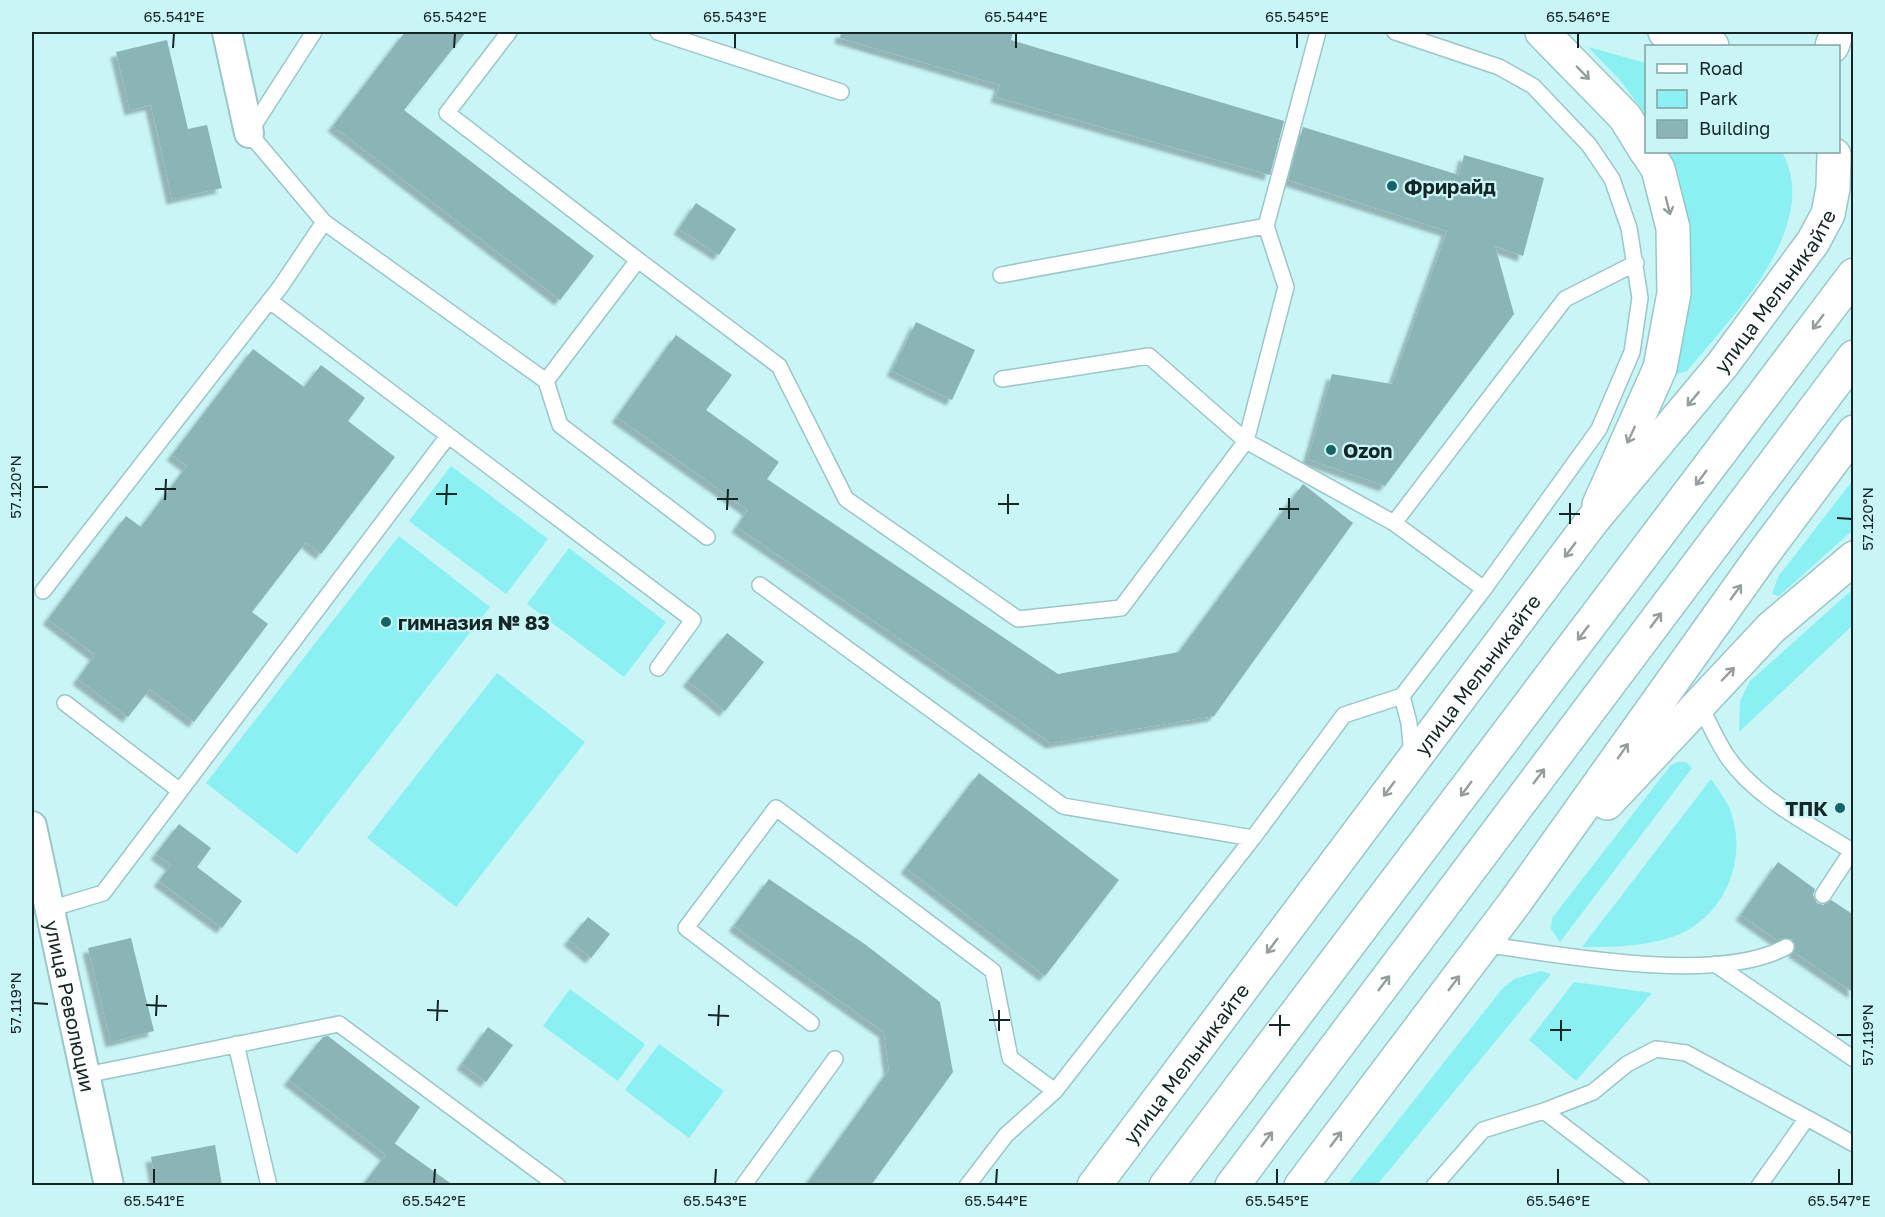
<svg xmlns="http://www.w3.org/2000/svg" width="1885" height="1217" viewBox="0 0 1885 1217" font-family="'Golos Text',sans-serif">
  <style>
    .green { fill: #8af0f2 }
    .building { fill: #8ab4b5; filter: url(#shadow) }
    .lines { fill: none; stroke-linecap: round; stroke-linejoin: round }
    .service-casing { stroke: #9bc6c7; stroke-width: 18 }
    .minor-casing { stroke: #9bc6c7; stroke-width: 32 }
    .tertiary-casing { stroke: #9bc6c7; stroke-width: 36 }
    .secondary-casing { stroke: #9bc6c7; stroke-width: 36 }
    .service { stroke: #fff; stroke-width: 15 }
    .minor { stroke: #fff; stroke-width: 28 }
    .tertiary { stroke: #fff; stroke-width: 33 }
    .secondary { stroke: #fff; stroke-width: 33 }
    .oneway { stroke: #969d9d }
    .ticks { fill: none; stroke: #152626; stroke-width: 2 }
    .poi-dot { fill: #146466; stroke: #c9f5f6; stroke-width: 2 }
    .labels { text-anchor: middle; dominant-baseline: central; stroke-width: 4.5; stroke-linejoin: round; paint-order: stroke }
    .poi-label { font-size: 20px; font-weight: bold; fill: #152626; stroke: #c9f5f6; text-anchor: start }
    .street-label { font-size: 20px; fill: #152626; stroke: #c9f5f6 }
    .neatline { fill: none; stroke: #152626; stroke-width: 2 }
    .ticks-label { font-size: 15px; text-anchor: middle; fill: #152626 }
  </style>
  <defs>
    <filter id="shadow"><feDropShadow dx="-5.5" dy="5.5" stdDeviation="1.5" flood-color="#0004"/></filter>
  </defs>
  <rect width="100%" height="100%" fill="#c9f5f6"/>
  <path class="green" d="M 1588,47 L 1646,63 L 1646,115 L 1620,80 Z
    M 1666,152 L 1782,152 C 1823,226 1731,318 1687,371 L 1677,374 L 1675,360 L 1689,226 L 1682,190 Z
    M 451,466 L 548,539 L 506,594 L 409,521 Z
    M 1853,480 L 1853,530 L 1779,596 L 1772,594 L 1778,577 Z
    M 399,536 L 490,607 L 297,854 L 206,783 Z
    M 569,548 L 666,622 L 624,677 L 527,604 Z
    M 1853,589 L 1853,625 L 1739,732 L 1740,701 L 1750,681 Z
    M 497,673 L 585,742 L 456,907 L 367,838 Z
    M 1678,762 L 1686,762 L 1692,768 L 1560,942 L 1551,929 L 1552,918 L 1671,765 Z
    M 1711,779 C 1719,791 1730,804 1733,819 C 1746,867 1721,920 1672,937 C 1642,947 1614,947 1582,947 Z
    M 1541,971 L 1551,974 L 1377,1185 L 1347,1185 L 1502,989 L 1514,979 Z
    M 1574,982 L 1652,993 L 1576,1081 L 1529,1040 Z
    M 570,989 L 645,1044 L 618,1081 L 543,1026 Z
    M 659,1044 L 724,1091 L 689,1138 L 625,1090 Z"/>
  <path class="building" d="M 405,32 L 466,32 L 404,110 L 594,256 L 560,300 L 333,126 Z
    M 841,32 L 1013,32 L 1011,40 L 1284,121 L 1270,175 L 996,97 L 1000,85 L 840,38 Z
    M 167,40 L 188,129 L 207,125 L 222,188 L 172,199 L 151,105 L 130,110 L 116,52 Z
    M 1303,127 L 1459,175 L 1464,155 L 1544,178 L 1523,256 L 1495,246 L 1514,314 L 1385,486 L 1308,459 L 1332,374 L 1392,384 L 1447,231 L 1288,180 Z
    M 696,203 L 736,229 L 719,255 L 679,229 Z
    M 916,322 L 975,350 L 952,400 L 892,371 Z
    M 676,335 L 732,375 L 706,410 L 779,462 L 767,479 L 1058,674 L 1179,652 L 1303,484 L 1353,523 L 1214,716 L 1051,743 L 737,527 L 748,510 L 617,417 Z
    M 253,349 L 304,387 L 321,365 L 365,398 L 348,421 L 395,457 L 321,554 L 306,542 L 252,612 L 268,624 L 194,722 L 150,689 L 128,717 L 78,679 L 95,655 L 48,619 L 126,516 L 141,527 L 187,466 L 172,455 Z
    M 727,633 L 764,662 L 725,711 L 688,681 Z
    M 979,773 L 1119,880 L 1045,976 L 906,868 Z
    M 179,824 L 211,848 L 197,867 L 242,901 L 222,928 L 159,881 L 171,865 L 156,854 Z
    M 1778,862 L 1815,889 L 1813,895 L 1817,903 L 1823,905 L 1831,900 L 1854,915 L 1854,993 L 1794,952 L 1795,944 L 1792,939 L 1777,940 L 1741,915 Z
    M 769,879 L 866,945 L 940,1002 L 953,1072 L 871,1185 L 806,1185 L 889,1070 L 884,1032 L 734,926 Z
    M 588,917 L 610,934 L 591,958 L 569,940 Z
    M 131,938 L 154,1031 L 111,1042 L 88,948 Z
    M 488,1027 L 513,1045 L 486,1082 L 462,1064 Z
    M 328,1036 L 420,1107 L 393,1146 L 394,1143 L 453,1185 L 363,1185 L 386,1155 L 289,1080 L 323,1037 Z
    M 215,1145 L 222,1185 L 156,1185 L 151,1157 Z"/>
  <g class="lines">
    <g class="service-casing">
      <path id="service" d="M 314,32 L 249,133 L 324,222 L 546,381 L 638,260 L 447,113 L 509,32
        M 658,32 L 841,92
        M 638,260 L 779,366 L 846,499 L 1018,619 L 1121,608 L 1246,441 L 1286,287 L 1266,226 L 1318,32
        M 1001,275 L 1266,226
        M 270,301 L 693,620 L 658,668
        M 1002,379 L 1149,356 L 1246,441 L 1394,523 L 1484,589
        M 546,381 L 560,425 L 707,537
        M 1394,523 L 1565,299 L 1636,263
        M 760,585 L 1063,806 L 1253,838
        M 43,591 L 281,286 L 324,222
        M 1402,696 L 1409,723 L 1412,755
        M 65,703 L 180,791
        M 1699,703 C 1708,720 1716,740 1727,756 C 1756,799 1810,824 1852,851 L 1823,895
        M 50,909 L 103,893 L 448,436
        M 1483,944 C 1560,955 1718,985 1786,947
        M 1715,964 L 1854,1059
        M 811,1023 L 686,928 L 776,808 L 993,971 L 1010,1058 L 1055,1091
        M 236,1044 L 269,1186
        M 86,1075 L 339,1024 L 558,1186
        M 1544,1111 L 1642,1186
        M 743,1186 L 835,1059
        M 967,1186 L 1006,1135 L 1055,1091 L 1253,838 L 1344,715 L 1402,696 L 1484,589 L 1599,429 L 1632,352 L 1640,298 L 1629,228 L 1612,179 L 1589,145 L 1533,86 L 1499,67 L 1395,32
        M 1434,1186 L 1483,1130 L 1544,1111 L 1593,1092 L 1627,1064 L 1656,1049 L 1686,1053 L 1807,1118
        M 1759,1186 L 1807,1118 L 1854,1144"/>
    </g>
    <g class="minor-casing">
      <g id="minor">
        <path d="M 227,32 L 249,133"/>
        <path id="s1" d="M 32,826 L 109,1186"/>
      </g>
    </g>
    <g class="tertiary-casing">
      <path id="tertiary" d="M 1542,32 L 1625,117 L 1646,151
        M 1665,32 L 1712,46
        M 1599,505 L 1660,368 L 1674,293 L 1673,228 L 1658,169 L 1647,152"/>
    </g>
    <g class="secondary-casing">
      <g id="secondary">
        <path d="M 1832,46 L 1837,32"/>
        <path d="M 1607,803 L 1771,628 L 1854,558"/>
        <path id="s2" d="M 1094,1186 L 1592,521 L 1723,364 L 1813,242 L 1828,214 L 1833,188 L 1834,155"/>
        <path d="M 1166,1186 L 1854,275"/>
        <path d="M 1232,1186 L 1854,357"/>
        <path d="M 1301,1186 L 1516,901 L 1761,557 L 1854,432"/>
      </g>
    </g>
    <use href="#service" class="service"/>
    <use href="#minor" class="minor"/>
    <use href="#tertiary" class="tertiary"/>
    <use href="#secondary" class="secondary"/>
  </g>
  <defs><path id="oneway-shaft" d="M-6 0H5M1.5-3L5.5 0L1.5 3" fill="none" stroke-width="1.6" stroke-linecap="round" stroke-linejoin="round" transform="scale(1.5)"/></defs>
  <g class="oneway">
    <use href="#oneway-shaft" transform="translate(1583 73) rotate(46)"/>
    <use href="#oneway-shaft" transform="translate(1668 206) rotate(76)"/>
    <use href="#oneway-shaft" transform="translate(1818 322) rotate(127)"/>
    <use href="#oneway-shaft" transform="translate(1693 399) rotate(130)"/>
    <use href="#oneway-shaft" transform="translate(1631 435) rotate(115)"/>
    <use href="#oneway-shaft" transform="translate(1701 478) rotate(127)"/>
    <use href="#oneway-shaft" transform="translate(1570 550) rotate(127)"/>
    <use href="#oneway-shaft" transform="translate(1736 592) rotate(-54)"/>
    <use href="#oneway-shaft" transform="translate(1656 620) rotate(-53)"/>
    <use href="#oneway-shaft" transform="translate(1583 633) rotate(127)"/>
    <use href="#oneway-shaft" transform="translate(1728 674) rotate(-46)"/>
    <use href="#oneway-shaft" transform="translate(1623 751) rotate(-55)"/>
    <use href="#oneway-shaft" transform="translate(1539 776) rotate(-53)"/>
    <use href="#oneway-shaft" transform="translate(1389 789) rotate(127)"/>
    <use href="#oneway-shaft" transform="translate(1466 789) rotate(127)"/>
    <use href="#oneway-shaft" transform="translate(1272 946) rotate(127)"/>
    <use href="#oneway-shaft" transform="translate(1384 983) rotate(-53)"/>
    <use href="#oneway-shaft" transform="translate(1454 983) rotate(-53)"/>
    <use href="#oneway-shaft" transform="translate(1267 1139) rotate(-53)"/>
    <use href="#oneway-shaft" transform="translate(1336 1139) rotate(-53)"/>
  </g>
  <path class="ticks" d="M 173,48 L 174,33M 454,48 L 455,33M 735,48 L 735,33M 1016,48 L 1016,33M 1297,48 L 1297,33M 1578,48 L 1578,33M 33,487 L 48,487M 155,489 L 176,489M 436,494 L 457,494M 717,499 L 738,499M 165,500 L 166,479M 998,504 L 1019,504M 446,505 L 447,484M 1279,509 L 1299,509M 727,510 L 728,489M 1008,514 L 1008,494M 1559,514 L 1580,514M 1837,518 L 1852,519M 1289,519 L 1289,498M 1570,524 L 1570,503M 33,1003 L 48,1004M 146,1005 L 167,1006M 427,1010 L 448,1011M 708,1015 L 729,1016M 156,1016 L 157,995M 989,1020 L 1010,1020M 437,1021 L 438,1000M 1269,1025 L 1290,1025M 718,1026 L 719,1005M 1550,1030 L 1571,1030M 999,1031 L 999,1010M 1837,1035 L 1852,1035M 1280,1036 L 1280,1015M 1561,1041 L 1561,1020M 154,1184 L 154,1169M 434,1184 L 435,1169M 715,1184 L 716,1169M 996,1184 L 997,1169M 1277,1184 L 1277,1169M 1558,1184 L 1558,1169M 1839,1184 L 1839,1169"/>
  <g class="poi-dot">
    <circle cx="1392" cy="186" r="6"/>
    <circle cx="1331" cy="450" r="6"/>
    <circle cx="386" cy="622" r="6"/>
    <circle cx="1840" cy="808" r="6"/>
  </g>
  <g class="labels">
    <g class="poi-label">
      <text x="1404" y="186">Фрирайд</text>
      <text x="1343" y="450">Ozon</text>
      <text x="398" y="622">гимназия № 83</text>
      <text x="1828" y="808" text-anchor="end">ТПК</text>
    </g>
    <g class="street-label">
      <text stroke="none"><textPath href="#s2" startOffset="1125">улица Мельникайте</textPath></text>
      <text stroke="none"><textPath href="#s2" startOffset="639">улица Мельникайте</textPath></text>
      <text stroke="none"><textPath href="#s1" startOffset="184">улица Революции</textPath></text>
      <text stroke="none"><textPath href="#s2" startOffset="153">улица Мельникайте</textPath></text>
    </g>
  </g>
  <rect width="1885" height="1217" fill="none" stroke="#c9f5f6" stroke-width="66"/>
  <rect x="1645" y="45" width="195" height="108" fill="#c9f5f6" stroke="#81a2a3" stroke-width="1.5"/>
  <rect x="1657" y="64" width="30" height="9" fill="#ffffff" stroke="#81a2a3" stroke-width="1.5"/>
  <text x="1699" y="75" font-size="18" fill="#152626">Road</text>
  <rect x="1657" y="90" width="30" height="18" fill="#8af0f2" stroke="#81a2a3" stroke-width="1.5"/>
  <text x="1699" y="105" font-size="18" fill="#152626">Park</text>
  <rect x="1657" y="120" width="30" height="18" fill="#8ab4b5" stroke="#81a2a3" stroke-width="1.5"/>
  <text x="1699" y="135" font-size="18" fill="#152626">Building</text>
  <rect x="33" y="33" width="1819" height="1151" class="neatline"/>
  <g class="ticks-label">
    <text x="174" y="22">65.541°E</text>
    <text x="455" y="22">65.542°E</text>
    <text x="735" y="22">65.543°E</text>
    <text x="1016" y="22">65.544°E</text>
    <text x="1297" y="22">65.545°E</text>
    <text x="1578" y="22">65.546°E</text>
    <text transform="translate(16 487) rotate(-90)" y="5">57.120°N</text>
    <text transform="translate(1868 519) rotate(-90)" y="5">57.120°N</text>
    <text transform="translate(16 1003) rotate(-90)" y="5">57.119°N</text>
    <text transform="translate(1868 1035) rotate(-90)" y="5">57.119°N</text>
    <text x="154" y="1206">65.541°E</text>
    <text x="434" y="1206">65.542°E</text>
    <text x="715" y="1206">65.543°E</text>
    <text x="996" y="1206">65.544°E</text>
    <text x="1277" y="1206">65.545°E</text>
    <text x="1558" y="1206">65.546°E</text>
    <text x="1839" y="1206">65.547°E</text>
  </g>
</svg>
